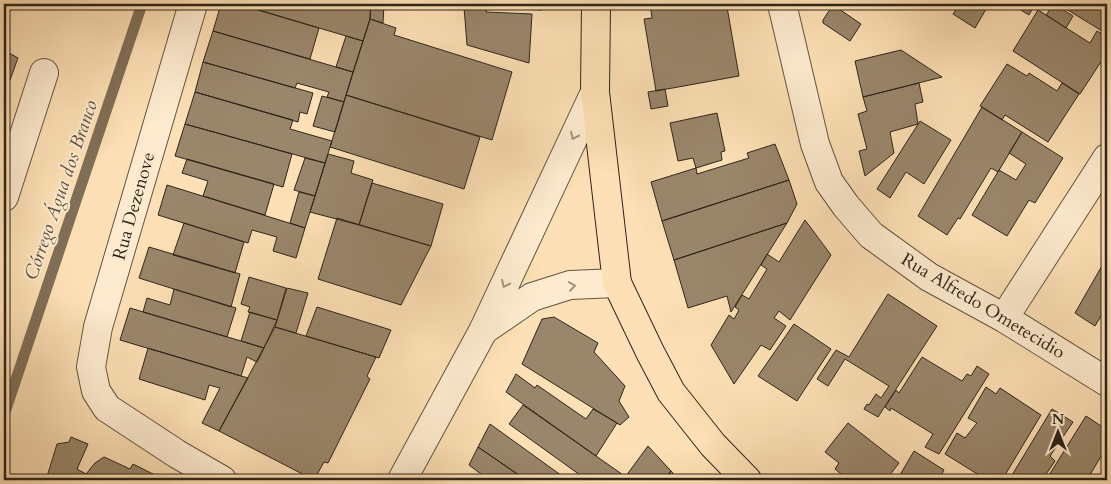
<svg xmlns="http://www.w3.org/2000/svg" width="1111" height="484" viewBox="0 0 1111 484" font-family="Cardo,serif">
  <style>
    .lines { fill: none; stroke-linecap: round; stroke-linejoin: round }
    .stream { stroke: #806f57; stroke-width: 11 }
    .building { fill: #9a866b; stroke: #2e251a }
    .minor-casing { stroke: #625441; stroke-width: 30 }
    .major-casing { stroke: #2e251a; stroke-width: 30 }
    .minor { stroke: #feebcf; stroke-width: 28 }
    .major { stroke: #fde0b5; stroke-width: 28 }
    .oneway { stroke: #a0927e }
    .labels { text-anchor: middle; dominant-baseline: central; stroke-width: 4; stroke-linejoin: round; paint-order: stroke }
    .street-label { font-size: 18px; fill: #2e251a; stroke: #feebcf }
    .water-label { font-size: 19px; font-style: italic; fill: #5e503e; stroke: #feebcf }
  </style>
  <rect width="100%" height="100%" fill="#fde0b5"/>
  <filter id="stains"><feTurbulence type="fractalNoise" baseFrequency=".004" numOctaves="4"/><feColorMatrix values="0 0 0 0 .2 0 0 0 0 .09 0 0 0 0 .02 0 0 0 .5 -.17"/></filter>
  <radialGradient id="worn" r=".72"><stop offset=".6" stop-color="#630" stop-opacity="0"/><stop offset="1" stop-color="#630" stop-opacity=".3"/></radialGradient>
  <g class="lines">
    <path class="stream" d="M 4,415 L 142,4"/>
  </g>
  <path class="building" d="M 221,4 L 238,4 L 319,28 L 310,59 L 213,31 Z
    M 238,4 L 371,4 L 370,19 L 363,41 Z
    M 371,4 L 384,4 L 383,23 L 370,19 Z
    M 407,4 L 542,4 L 542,10 Z
    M 650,4 L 721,4 L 722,7 L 727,7 L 739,76 L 656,91 L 644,19 L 652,18 Z
    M 960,4 L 989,4 L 975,28 L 953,14 Z
    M 1011,4 L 1035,4 L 1029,15 Z
    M 1054,4 L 1073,16 L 1066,28 L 1046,15 Z
    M 1058,4 L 1107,4 L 1107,34 Z
    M 833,5 L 861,24 L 850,41 L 823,23 L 823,20 Z
    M 464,7 L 487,8 L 486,12 L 532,14 L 529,63 L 467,45 Z
    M 1038,10 L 1090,43 L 1097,31 L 1107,37 L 1107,55 L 1106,54 L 1080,94 L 1013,51 Z
    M 370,19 L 396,28 L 394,35 L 512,72 L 492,140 L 346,95 Z
    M 213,31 L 353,72 L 344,102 L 327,97 L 329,92 L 297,83 L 295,88 L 203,62 Z
    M 346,36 L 363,41 L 353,72 L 336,67 Z
    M 4,50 L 18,58 L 10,80 L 4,78 Z
    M 901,50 L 942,77 L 863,97 L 855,61 Z
    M 203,62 L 313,93 L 307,114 L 300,112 L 298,122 L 195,92 Z
    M 1007,64 L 1027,76 L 1029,73 L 1057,91 L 1062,83 L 1079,94 L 1048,142 L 1005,115 L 1002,120 L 980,106 Z
    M 919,83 L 923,102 L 915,104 L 918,124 L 890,132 L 894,153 L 865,176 L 859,151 L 867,149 L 858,114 L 867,111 L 863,97 Z
    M 665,89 L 668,106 L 651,109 L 648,92 Z
    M 195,92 L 293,120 L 290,129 L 332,141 L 325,163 L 185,124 Z
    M 346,95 L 480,137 L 464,189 L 330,147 Z
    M 322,96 L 344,102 L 335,132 L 313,126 Z
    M 982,107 L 1022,132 L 998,172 L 991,168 L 960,219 L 958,218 L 947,235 L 918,216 Z
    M 717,113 L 725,151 L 721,152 L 722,160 L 696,168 L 693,158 L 678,161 L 670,123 Z
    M 920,121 L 951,140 L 924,184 L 906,172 L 890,198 L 877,189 Z
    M 185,124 L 292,154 L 283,187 L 175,156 Z
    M 1022,132 L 1063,158 L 1035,203 L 1029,200 L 1007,236 L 972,215 L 999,170 L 1016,180 L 1026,164 L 1009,153 Z
    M 775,144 L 789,180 L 662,221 L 651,182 L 696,168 L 697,174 L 749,158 L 747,153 Z
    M 328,154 L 354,161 L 351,173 L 373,180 L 359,225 L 310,212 Z
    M 305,158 L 325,163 L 315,196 L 294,190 Z
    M 187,159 L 274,184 L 265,215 L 203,196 L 208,181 L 182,173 Z
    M 789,180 L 797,204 L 787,223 L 674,260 L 662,221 Z
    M 372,183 L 443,204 L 431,246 L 359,225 Z
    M 167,185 L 305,228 L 296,258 L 273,251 L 277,237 L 252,230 L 248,243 L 158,215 Z
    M 299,192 L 315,196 L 305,228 L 290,223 Z
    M 337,218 L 431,246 L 401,305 L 318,279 Z
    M 805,220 L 831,255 L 790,320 L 779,311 L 774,318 L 786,326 L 770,350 L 761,345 L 734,384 L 711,345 L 729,315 L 734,319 L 739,310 L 735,307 L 742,295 L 749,299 L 767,269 L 761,265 L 767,254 L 779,262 Z
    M 184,223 L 244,242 L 235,273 L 173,255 Z
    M 787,223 L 731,312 L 727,296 L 688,308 L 674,260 Z
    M 149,247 L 240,274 L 231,307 L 139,278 Z
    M 1107,257 L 1107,306 L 1095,326 L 1075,313 Z
    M 249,277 L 286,288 L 277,320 L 248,312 L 250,307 L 241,304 Z
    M 287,288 L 308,293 L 296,333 L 275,327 Z
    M 174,289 L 236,308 L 227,337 L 143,312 L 147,298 L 170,305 Z
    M 888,294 L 937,326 L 878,417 L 864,409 L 867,404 L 869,405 L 876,394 L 881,398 L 889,386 L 845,359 L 828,386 L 817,379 L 836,350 L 849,357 Z
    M 317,307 L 391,330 L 379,358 L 306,336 Z
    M 130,308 L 241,341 L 264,348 L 257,362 L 247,357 L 241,376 L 120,340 Z
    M 250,312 L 277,320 L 264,348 L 241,341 Z
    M 554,317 L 598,343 L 594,352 L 625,386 L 619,401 L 629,417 L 620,425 L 522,364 L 542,319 Z
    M 794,324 L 831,349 L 797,401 L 758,376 Z
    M 275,327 L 376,357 L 367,376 L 370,379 L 328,463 L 324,462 L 314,480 L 219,431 Z
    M 148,348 L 248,378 L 219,431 L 202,423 L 220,388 L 209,385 L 205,400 L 139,379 Z
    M 922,357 L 962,381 L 967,374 L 971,376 L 977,366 L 989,374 L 939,454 L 925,447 L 933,434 L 891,408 L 890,411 L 885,407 L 896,390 L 899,393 Z
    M 516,374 L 535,388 L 537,385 L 586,419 L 593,409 L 617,423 L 596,456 L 506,392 Z
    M 986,387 L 996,394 L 1000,388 L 1041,415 L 1002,480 L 987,480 L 945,454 L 957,433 L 965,438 L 977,423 L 968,418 Z
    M 523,405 L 626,477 L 623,480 L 587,480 L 509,424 Z
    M 1052,409 L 1073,422 L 1050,456 L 1055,461 L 1042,480 L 1009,480 Z
    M 1086,416 L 1107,430 L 1107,446 L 1087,480 L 1046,480 Z
    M 848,423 L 899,463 L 886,480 L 848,480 L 835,469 L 839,463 L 825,452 Z
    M 490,424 L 558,473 L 568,480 L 526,480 L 478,447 Z
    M 71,437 L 88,444 L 77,469 L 86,474 L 95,463 L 104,457 L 130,469 L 133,464 L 165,480 L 46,480 L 57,444 L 69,442 Z
    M 648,446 L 671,471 L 664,480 L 623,480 Z
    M 478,447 L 526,480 L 489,480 L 469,465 Z
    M 914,451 L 944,470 L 939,480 L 897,480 Z
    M 671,471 L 679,480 L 664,480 Z"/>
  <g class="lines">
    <g class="minor-casing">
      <path id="minor" d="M 193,4 L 98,327 L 91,367 L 96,391 L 107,408 L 177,454 L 222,480
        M 782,4 L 815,144 L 829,182 L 846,206 L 871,235 L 929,277 L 1004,318 L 1107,382
        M 4,197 L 44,73
        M 1004,318 L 1107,158
        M 484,330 L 532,297 L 570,285 L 617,283
        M 402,480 L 483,331 L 595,92"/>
    </g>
    <g class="major-casing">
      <path id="major" d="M 596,4 L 595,92 L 617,283 L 650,352 L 671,392 L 713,445 L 747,480"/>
    </g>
    <use href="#minor" class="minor"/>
    <use href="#major" class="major"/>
  </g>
  <defs><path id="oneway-chevron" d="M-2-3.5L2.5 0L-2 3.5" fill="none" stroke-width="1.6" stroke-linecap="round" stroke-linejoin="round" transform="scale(1.25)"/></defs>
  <g class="oneway">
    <use href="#oneway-chevron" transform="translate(574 136) rotate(115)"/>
    <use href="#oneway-chevron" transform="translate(505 284) rotate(115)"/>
    <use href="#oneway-chevron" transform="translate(572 286) rotate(-8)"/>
  </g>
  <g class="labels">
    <g class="street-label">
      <text transform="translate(134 206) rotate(-74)">Rua Dezenove</text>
      <text transform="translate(983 306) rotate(31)">Rua Alfredo Ometecidio</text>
    </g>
    <g class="water-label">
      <text transform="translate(61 190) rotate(-71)">Córrego Água dos Branco</text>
    </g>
  </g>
  <rect width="1111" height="484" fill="none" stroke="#fde0b5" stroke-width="20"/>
  <rect x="5" y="5" width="1101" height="474" fill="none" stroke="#2e251a" stroke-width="2.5"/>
  <rect x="10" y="10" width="1091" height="464" fill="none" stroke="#2e251a"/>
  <g transform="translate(1058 432)" stroke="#feebcf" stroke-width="4" paint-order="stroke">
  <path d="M0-4L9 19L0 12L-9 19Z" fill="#2e251a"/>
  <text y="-8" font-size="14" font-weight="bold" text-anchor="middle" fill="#2e251a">N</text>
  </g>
  <rect width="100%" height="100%" filter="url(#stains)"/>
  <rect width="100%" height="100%" fill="url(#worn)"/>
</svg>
